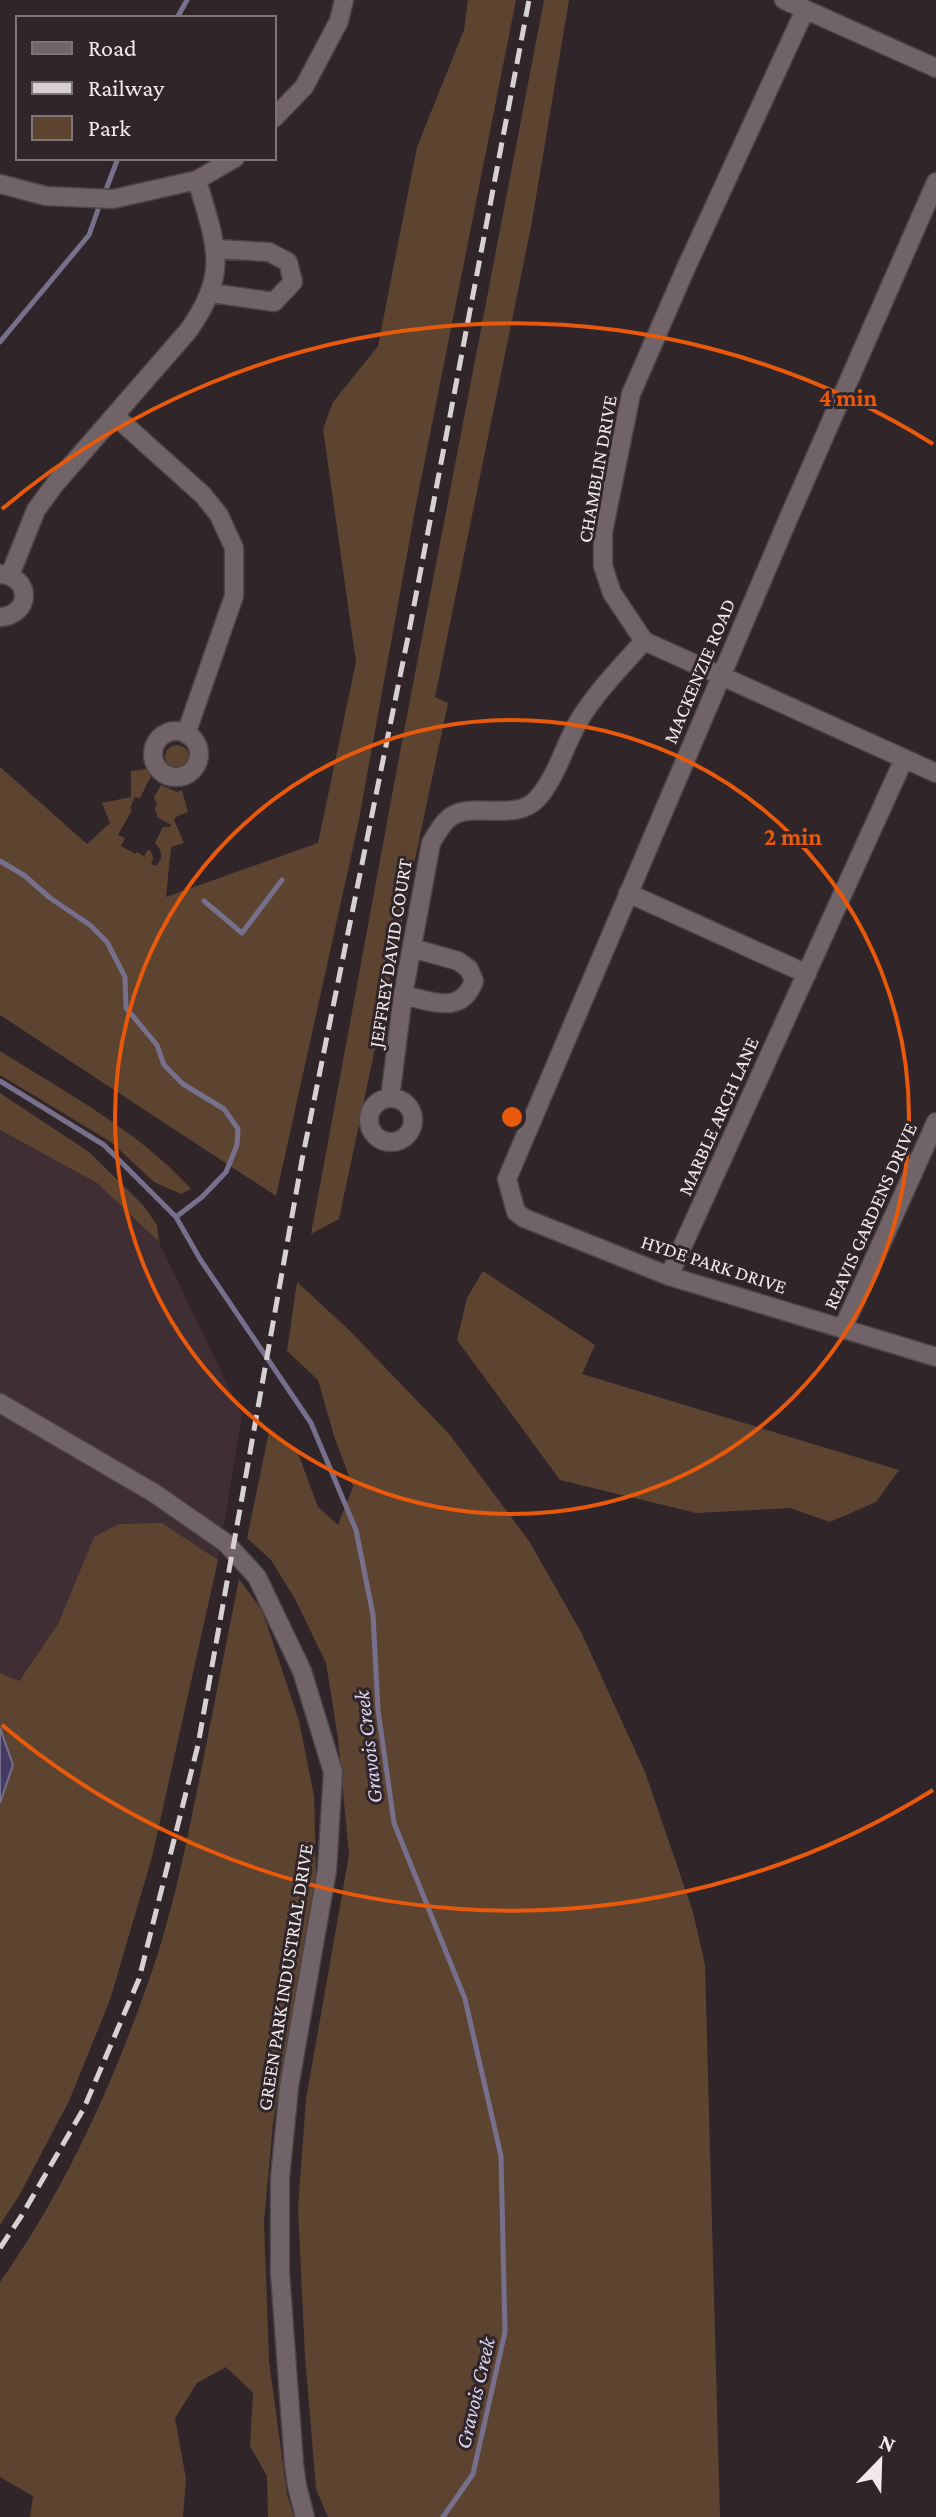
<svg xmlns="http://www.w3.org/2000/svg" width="936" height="2517" viewBox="0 0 936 2517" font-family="'Crimson Pro',serif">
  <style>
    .built { fill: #3f2e34 }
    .green { fill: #5d4431 }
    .water { fill: #433b64; stroke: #77708d; stroke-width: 2 }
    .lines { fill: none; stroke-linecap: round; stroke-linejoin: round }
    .stream { stroke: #77708d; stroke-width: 5 }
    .street-casing { stroke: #4b4346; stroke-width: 21 }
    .street { stroke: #716468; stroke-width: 18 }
    .rail { stroke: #d8d1d3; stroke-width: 5; stroke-dasharray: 16 8; stroke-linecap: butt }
    .ring { fill: none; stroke: #e8590c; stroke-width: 4 }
    .labels { text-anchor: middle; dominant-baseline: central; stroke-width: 6; stroke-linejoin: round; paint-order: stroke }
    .street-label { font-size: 20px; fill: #f1eaec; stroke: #302529 }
    .water-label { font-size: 22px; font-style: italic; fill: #dbd6f4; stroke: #302529 }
    .centre { fill: #e8590c; stroke: #302529; stroke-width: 4 }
    .ring-label { font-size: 24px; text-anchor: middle; font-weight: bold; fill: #e8590c; stroke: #302529; stroke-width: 6; stroke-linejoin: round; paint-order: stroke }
  </style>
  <rect width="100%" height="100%" fill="#302529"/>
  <path class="built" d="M 0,1130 L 97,1183 L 159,1242 L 242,1415 L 218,1560 L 162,1523 L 94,1538 L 58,1624 L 18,1681 L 0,1673 Z"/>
  <path class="green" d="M 468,0 L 516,0 L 415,510 L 358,825 L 276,1196 L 0,1015 L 0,767 L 87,844 L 110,823 L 102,803 L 131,797 L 131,771 L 147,769 L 151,776 L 140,798 L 135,797 L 130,808 L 132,810 L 118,835 L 125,838 L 121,846 L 135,854 L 137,852 L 144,856 L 148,850 L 151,851 L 153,859 L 151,864 L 155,866 C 164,861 162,849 155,843 L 163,827 L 170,827 L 171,825 L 157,817 L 156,811 L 154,810 L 157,805 L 154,797 L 161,785 L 177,792 L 182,790 L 188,812 L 176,817 L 174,820 L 184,843 L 171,847 L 166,897 L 318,843 L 356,662 L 323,429 L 333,402 L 378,346 L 417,147 L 464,30 Z
    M 544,0 L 569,0 L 531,227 L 435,697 L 448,703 L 339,1219 L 311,1234 L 400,752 Z
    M165 757a12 12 0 1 1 24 0a12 12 0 1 1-24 0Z
    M 0,1051 C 66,1093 138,1130 191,1189 L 181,1194 L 154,1182 L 111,1142 L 0,1075 Z
    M 0,1093 L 89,1152 L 143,1205 L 157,1225 L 159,1242 L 97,1183 L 0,1130 Z
    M 483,1271 L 595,1345 L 582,1374 L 899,1470 L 876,1502 L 830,1522 L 790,1508 L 696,1513 L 560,1480 L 457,1340 L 467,1298 Z
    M 297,1282 L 349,1330 L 450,1435 L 529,1541 L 582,1634 L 645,1772 L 693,1912 L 705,1965 L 720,2517 L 328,2517 L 316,2489 L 305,2356 L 298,2209 L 306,2099 L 349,1855 L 338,1738 L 326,1663 L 295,1599 L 271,1560 L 247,1538 L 269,1432 L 296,1448 L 318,1507 L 338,1525 L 353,1487 L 334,1436 L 318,1380 L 287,1351 Z
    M 162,1523 L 218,1560 L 152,1857 L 110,2000 L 69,2101 L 20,2194 L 0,2225 L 0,1803 L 13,1765 L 0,1728 L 0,1673 L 19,1681 L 58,1624 L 94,1537 L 119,1524 Z
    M 239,1579 L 262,1610 L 299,1721 L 314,1796 L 316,1873 L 273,2123 L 264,2222 L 269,2361 L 287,2494 L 294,2517 L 268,2517 L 267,2476 L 250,2446 L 253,2393 L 226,2367 L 197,2383 L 175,2418 L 186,2479 L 183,2517 L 30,2517 L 33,2496 L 0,2477 L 0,2282 C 69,2185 121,2066 158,1953 C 176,1896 188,1835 200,1776 C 213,1710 226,1645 239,1579 Z"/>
  <path class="water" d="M 0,1728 L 13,1765 L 0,1803 Z"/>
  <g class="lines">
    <path class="stream" d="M 177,18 L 187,0
      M 104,195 L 118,158
      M 0,342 L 89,235 L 100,204
      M 0,861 L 25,876 L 50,898 L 90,925 L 107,942 L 125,977 L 126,1008 L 157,1045 L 164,1065 L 183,1084 L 224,1109 L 238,1129 L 237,1145 L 226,1172 L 202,1197 L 176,1217
      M 204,901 L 242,933 L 282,880
      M 0,1081 L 104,1145 L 176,1217 L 200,1259 L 311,1423 L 356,1530 L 373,1615 L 378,1710 L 394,1823 L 465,1999 L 501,2156 L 505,2332 L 473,2474 L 443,2517"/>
    <g class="street-casing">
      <path id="street" d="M 784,0 L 936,68
        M 805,10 L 685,270 L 631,394 L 603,532 L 603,566 L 612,593 L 644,641 L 936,773
        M 274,118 L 304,87 L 339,21 L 344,0
        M 936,182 L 789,517 L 507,1179 L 516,1212 L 524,1218 L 669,1276 L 936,1357
        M 0,184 L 46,196 L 113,199 L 197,180 L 235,158
        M 211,293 L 274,302 L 293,282 L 288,262 L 269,252 L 216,249
        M 115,416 L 203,495 L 219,515 L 234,548 L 234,596 L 186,734
        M 0,574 C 32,576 32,615 0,617
        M 10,575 L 36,510 L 55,484 L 188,331 C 231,272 215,243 197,180
        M153 754a23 23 0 1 1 46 0a23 23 0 1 1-46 0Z
        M 628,893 L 807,974
        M 403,995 C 432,1001 461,1016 474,981 L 469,969 L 458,961 L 412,948
        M 390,1098 L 403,995 L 431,843 C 436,834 441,825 449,818 C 470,800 515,823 537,799 C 556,778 564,747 578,722 C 596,692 621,667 644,641
        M369 1120a22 22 0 1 1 44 0a22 22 0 1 1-44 0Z
        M 669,1276 L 904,759
        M 843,1328 L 936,1122
        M 0,1403 L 154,1493 L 226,1543 L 257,1577 L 302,1671 L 333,1772 L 327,1870 L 289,2087 L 280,2178 L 280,2273 L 294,2464 L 297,2486 L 305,2517"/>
    </g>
    <use href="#street" class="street"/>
    <path class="rail" d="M 0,2248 L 22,2215 L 84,2108 L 139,1979 L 198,1745 L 302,1160 L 408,637 L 529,0"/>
  </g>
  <g class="ring">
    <circle cx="512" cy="1117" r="397"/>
    <path d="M933 1790A794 794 0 0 1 2 1725M2 509A794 794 0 0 1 933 444"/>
  </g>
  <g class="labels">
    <g class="street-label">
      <text transform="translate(597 469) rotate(-80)">CHAMBLIN DRIVE</text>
      <text transform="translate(699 671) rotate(-67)">MACKENZIE ROAD</text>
      <text transform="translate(390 953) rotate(-81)">JEFFREY DAVID COURT</text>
      <text transform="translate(718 1116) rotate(-66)">MARBLE ARCH LANE</text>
      <text transform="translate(870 1216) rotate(-66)">REAVIS GARDENS DRIVE</text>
      <text transform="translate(714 1264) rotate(18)">HYDE PARK DRIVE</text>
      <text transform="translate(285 1977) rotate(-81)">GREEN PARK INDUSTRIAL DRIVE</text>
    </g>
    <g class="water-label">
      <text transform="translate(368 1747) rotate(-97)">Gravois Creek</text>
      <text transform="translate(475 2393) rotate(-77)">Gravois Creek</text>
    </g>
  </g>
  <circle cx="512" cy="1117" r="12" class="centre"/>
  <g class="ring-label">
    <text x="848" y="406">4 min</text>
    <text x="793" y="845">2 min</text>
  </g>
  <rect x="16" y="16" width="260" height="144" fill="#302529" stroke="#7d7477" stroke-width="2"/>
  <rect x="32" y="42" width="40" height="12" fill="#716468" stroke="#7d7477" stroke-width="2"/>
  <text x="88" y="56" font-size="24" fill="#f1eaec">Road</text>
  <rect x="32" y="82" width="40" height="12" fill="#d8d1d3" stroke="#7d7477" stroke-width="2"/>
  <text x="88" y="96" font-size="24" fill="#f1eaec">Railway</text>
  <rect x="32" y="116" width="40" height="24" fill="#5d4431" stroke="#7d7477" stroke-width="2"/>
  <text x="88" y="136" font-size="24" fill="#f1eaec">Park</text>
  <g transform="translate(880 2461) rotate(23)" stroke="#302529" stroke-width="6" paint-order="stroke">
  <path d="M0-6L14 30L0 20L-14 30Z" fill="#f1eaec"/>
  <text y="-12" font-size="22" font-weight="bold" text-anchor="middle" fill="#f1eaec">N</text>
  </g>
</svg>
